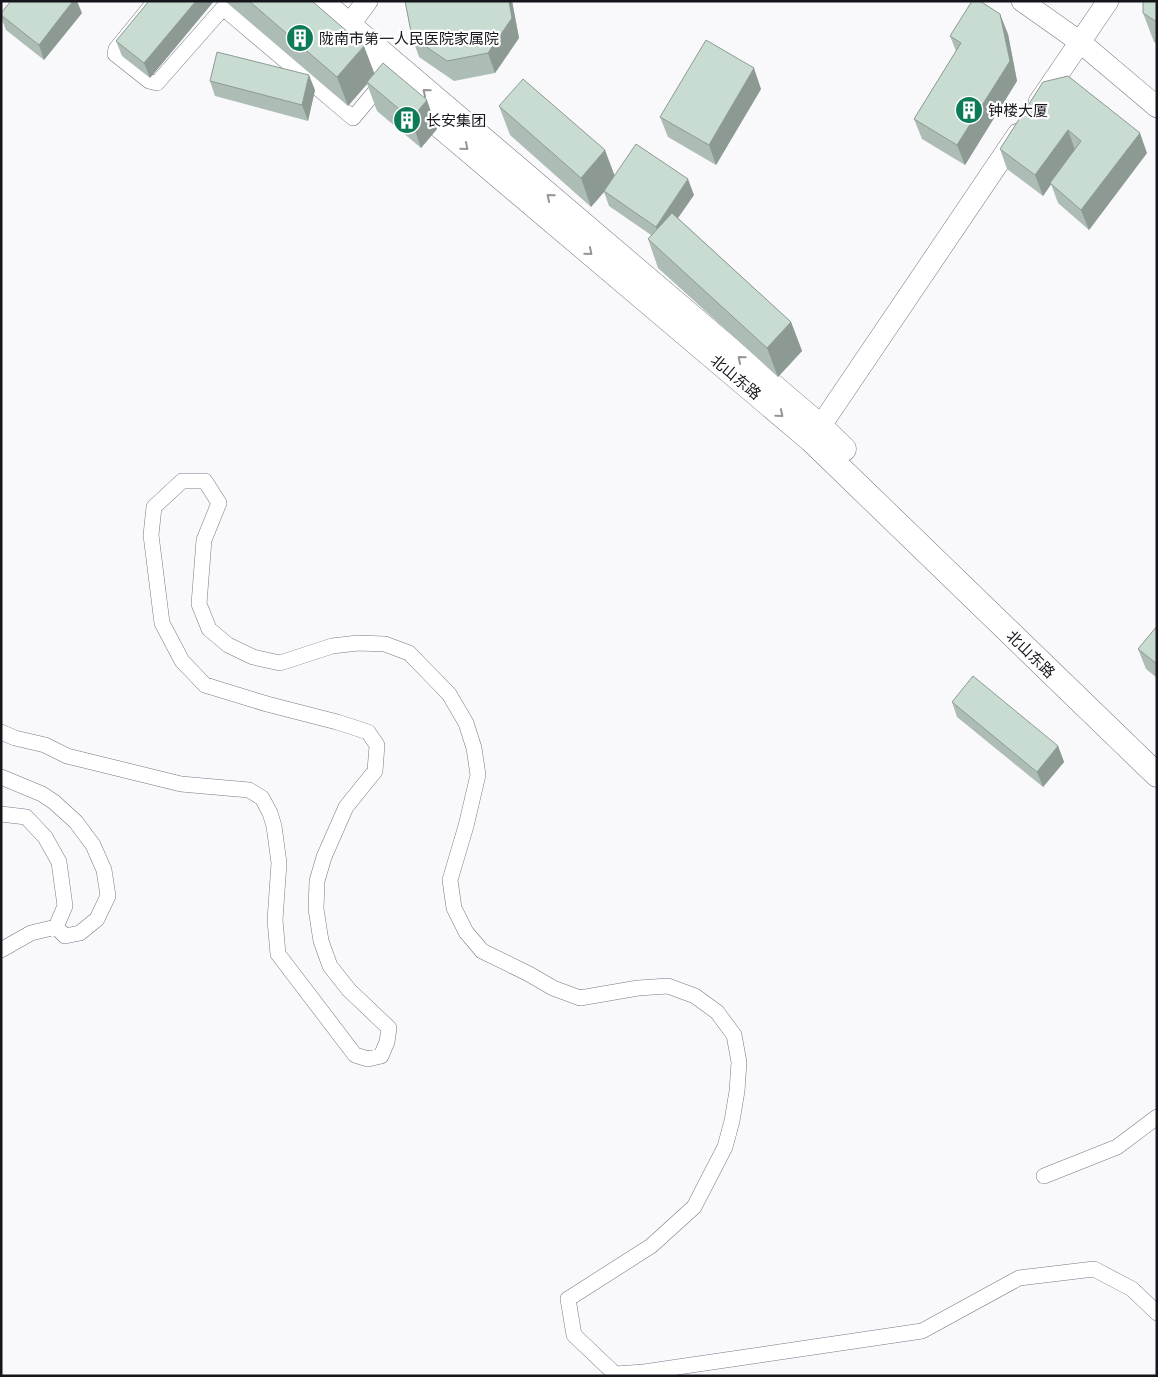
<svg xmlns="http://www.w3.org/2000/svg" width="1158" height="1377" viewBox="0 0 1158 1377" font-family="'PT Sans Narrow','Noto Sans SC',sans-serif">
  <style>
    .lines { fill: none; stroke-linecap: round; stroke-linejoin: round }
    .street-casing { stroke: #7a7788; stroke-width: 16 }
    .secondary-casing { stroke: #7a7788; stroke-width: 22 }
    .primary-casing { stroke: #7a7788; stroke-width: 25 }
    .street { stroke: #fff; stroke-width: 15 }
    .secondary { stroke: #fff; stroke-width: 21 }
    .primary { stroke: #fff; stroke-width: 24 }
    .wall { fill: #adbdb5 }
    .shaded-wall { fill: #8d9a93 }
    .building { fill: #c9dcd2; stroke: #8d9a93 }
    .oneway { stroke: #969699 }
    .labels { text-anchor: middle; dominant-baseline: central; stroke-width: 4.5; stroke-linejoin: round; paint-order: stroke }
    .poi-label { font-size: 15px; fill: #16151c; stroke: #fff; text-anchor: start }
    .street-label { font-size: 15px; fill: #16151c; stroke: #fff }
  </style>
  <rect width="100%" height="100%" fill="#f9f9fc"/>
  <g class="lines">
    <g class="street-casing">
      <path id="street" d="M 155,1 L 116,49 L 115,54 L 149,81 L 157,83 L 223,8 L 353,118 L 384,81
        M 1,732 L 15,738 L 45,745 L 67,756 L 181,784 L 249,790 L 262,798 L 270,813 L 274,826 L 279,863 L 275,920 L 278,954 L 355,1055 L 368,1059 L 381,1056 L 387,1042 L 389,1028 L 349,990 L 330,966 L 321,941 L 316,909 L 317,881 L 324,857 L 346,807 L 375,771 L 377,745 L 368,732 L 337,722 L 267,704 L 205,685 L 182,661 L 162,623 L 151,535 L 154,507 L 182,481 L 205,481 L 219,503 L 204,540 L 199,604 L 209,629 L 228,645 L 253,657 L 280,663 L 332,646 L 358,643 L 385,644 L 409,653 L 449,694 L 466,723 L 474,748 L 478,775 L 466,826 L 450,880 L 454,908 L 466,932 L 482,951 L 529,974 L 553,988 L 580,998 L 638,988 L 668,986 L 695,996 L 717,1012 L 734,1035 L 739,1062 L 737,1091 L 732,1121 L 725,1147 L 694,1207 L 651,1246 L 568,1299 L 574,1335 L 615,1374 L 644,1372 L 922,1331 L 1019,1278 L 1094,1269 L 1132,1289 L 1157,1313
        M 1,777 L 42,794 L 54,802 L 76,822 L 93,845 L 104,870 L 108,896 L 97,919 L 80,933 L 65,936 L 56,927 L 65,906 L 59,862 L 45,837 L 26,817 L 1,814
        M 1,950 L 31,933 L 56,927
        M 1044,1176 L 1117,1147 L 1157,1117"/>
    </g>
    <g class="secondary-casing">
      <path id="secondary" d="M 1022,1 L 1080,42 L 1157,107
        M 339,39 L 367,1
        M 1039,102 L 1108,1
        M 811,440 L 1018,134"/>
    </g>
    <g class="primary-casing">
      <path id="primary" d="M 321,1 L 820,426 L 844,449
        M 349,49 L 811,440 L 1157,775"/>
    </g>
    <use href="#street" class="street"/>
    <use href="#secondary" class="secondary"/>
    <use href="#primary" class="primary"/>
  </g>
  <path class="wall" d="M 149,1 L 214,1 L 150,78 L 122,56 L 116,41 Z
    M 225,1 L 312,1 L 374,73 L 437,129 L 421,148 L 377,111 L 367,84 L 348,106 Z
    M 405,1 L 512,1 L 519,38 L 495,73 L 454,81 L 419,57 L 412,37 Z
    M 1157,1 L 1157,44 L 1154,42 L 1143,13 Z
    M 1,13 L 82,13 L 44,60 L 6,30 L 1,17 Z
    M 1008,34 L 1017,81 L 965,165 L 922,139 L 914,119 L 956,51 L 950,36 Z
    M 210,81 L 315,90 L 308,121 L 215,96 Z
    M 1043,82 L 1147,153 L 1089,230 L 1058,203 L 1051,184 L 1043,196 L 1007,169 L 1000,149 Z
    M 761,89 L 716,165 L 668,137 L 660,117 Z
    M 499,106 L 614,175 L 694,195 L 678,218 L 791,322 L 802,351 L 778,377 L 658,268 L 648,239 L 651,235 L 609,206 L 604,192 L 591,207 L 510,135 Z
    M 1157,626 L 1157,678 L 1146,669 L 1138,649 Z
    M 952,702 L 1058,746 L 1064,762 L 1043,787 L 957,717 Z"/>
  <path class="shaded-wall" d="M 73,1 L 77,1 L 82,13 L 44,60 L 39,45 Z
    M 196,1 L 214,1 L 150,78 L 144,63 Z
    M 509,1 L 512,1 L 519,38 L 495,73 L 488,53 Z
    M 1000,14 L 1008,34 L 1017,81 L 965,165 L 957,145 Z
    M 364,46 L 375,75 L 367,82 L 367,84 L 348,106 L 337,77 Z
    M 754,68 L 761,89 L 716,165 L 709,145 Z
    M 309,75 L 315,90 L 308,121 L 302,105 Z
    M 427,100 L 437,129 L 421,148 L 411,119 Z
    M 1068,130 L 1075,150 L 1043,196 L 1035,175 Z
    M 1140,133 L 1147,153 L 1089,230 L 1081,210 Z
    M 605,150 L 616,179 L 604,191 L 604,192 L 591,207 L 581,178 Z
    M 688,179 L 694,195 L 661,242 L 656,227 Z
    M 791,322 L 802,351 L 778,377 L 767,348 Z
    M 1058,746 L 1064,762 L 1043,787 L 1037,772 Z"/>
  <path class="building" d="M 11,1 L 73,1 L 39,45 L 1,15 L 1,13 Z
    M 149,1 L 196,1 L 144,63 L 116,41 Z
    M 249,1 L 312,1 L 364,46 L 337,77 Z
    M 405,1 L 509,1 L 512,18 L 488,53 L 447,61 L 412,37 Z
    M 972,1 L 980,1 L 1000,14 L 1010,61 L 957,145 L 914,119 L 961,43 L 950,36 Z
    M 1143,1 L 1157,1 L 1157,22 L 1143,13 Z
    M 706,40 L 754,68 L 709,145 L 660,117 Z
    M 217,52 L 309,75 L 302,105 L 210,81 Z
    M 383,63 L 427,100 L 411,119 L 367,82 Z
    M 1068,76 L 1140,133 L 1081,210 L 1050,183 L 1081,141 L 1068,130 L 1035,175 L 1000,149 L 1043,82 Z
    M 523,79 L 605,150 L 581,178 L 499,106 Z
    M 636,144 L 688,179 L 656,227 L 604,191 Z
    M 672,213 L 791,322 L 767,348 L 648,239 Z
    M 1157,626 L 1157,664 L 1138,649 Z
    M 973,676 L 1058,746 L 1037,772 L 952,702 Z"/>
  <defs><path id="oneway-chevron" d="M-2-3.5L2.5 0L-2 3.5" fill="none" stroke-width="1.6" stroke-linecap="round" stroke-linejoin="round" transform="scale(1.25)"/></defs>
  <g class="oneway">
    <use href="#oneway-chevron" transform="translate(426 92) rotate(-140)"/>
    <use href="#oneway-chevron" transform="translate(465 147) rotate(40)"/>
    <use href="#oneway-chevron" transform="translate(550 197) rotate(-140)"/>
    <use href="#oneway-chevron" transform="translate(589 252) rotate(40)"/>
    <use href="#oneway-chevron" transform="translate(741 359) rotate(-140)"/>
    <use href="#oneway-chevron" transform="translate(780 414) rotate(40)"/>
  </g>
  <defs>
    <g id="building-disc" transform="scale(1.4375)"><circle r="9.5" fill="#0d7b57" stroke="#fff"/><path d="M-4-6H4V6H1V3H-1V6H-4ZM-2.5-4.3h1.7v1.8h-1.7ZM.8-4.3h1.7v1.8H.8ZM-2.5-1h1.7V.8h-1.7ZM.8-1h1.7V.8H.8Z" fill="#fff"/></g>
  </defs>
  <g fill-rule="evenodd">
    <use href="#building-disc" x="300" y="38"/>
    <use href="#building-disc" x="969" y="110"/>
    <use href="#building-disc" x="407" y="120"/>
  </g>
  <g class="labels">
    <g class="poi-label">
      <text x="319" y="38">陇南市第一人民医院家属院</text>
      <text x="988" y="110">钟楼大厦</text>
      <text x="426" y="120">长安集团</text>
    </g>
    <g class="street-label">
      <text transform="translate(736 377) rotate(40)">北山东路</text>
      <text transform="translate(1031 654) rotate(44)">北山东路</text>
    </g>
  </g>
  <rect width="1158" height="1377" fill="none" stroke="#16151c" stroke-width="5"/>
</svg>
